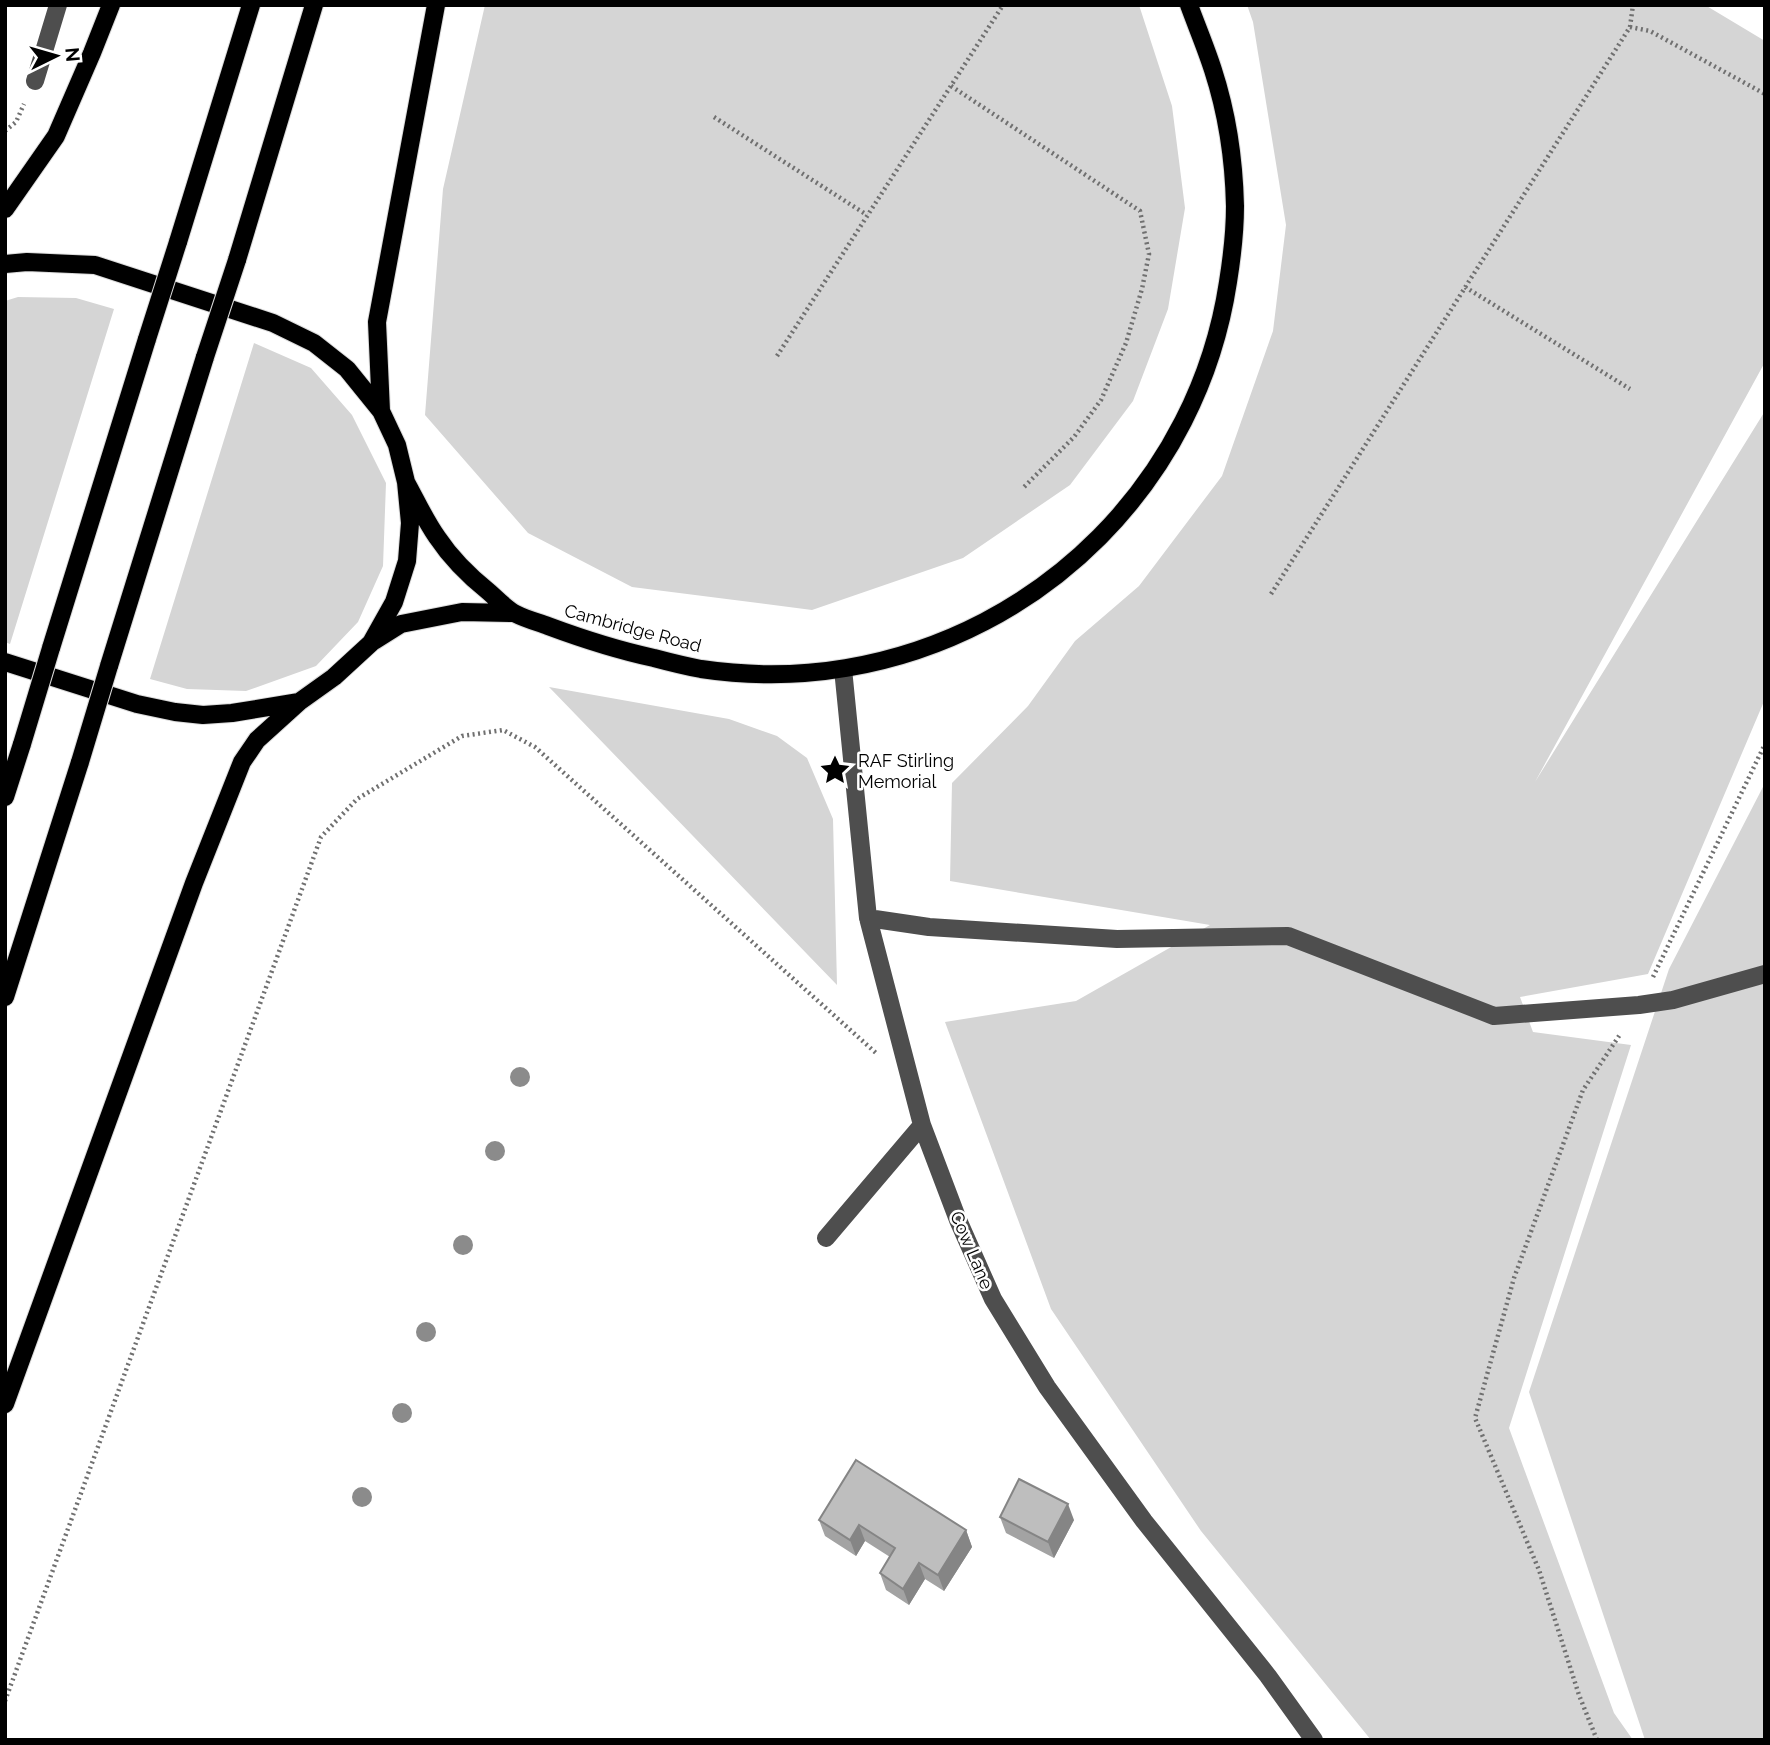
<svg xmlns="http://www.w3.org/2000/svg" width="1770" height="1745" viewBox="0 0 1770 1745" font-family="Raleway,sans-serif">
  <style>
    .green { fill: #d5d5d5 }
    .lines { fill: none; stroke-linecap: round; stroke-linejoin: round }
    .major-casing { stroke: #dbdbdb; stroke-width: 20 }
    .path { stroke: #707070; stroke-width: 4.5; stroke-dasharray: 2 3.5; stroke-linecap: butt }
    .minor { stroke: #4e4e4e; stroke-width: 18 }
    .major { stroke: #000; stroke-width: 18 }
    .major-bridge-casing { stroke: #dbdbdb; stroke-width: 20; stroke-linecap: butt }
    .major-bridge { stroke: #000; stroke-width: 18 }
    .tree { fill: #8b8b8b }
    .wall { fill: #a3a3a3 }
    .shaded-wall { fill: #858585 }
    .building { fill: #bebebe; stroke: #858585; stroke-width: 2 }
    .labels { text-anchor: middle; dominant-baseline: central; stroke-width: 5; stroke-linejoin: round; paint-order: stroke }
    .street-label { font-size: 18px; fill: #000; stroke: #fff }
    .poi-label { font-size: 18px; fill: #000; stroke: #fff; text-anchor: start }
  </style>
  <rect width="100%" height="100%" fill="#fff"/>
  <path class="green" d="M 485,5 L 1139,5 L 1172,106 L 1185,208 L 1168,309 L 1133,401 L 1070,485 L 963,558 L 812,610 L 632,587 L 528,533 L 425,415 L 443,189 Z
    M 1247,5 L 1705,5 L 1765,41 L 1765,362 L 1535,782 L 1765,411 L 1765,699 L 1648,974 L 1520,997 L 1533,1032 L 1631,1045 L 1509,1428 L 1614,1713 L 1633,1740 L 1371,1740 L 1201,1531 L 1051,1309 L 945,1022 L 1076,1001 L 1210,925 L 950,881 L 952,783 L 1028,706 L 1075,641 L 1139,586 L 1222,476 L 1273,331 L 1286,225 L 1253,22 Z
    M 18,297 L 76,298 L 114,309 L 10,644 L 5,642 L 5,301 Z
    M 254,343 L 311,368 L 352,415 L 386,483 L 383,566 L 358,622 L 316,666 L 246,691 L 187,689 L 150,679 Z
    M 549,687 L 729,719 L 777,736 L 807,758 L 833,819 L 837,985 Z
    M 1765,783 L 1765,1740 L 1645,1740 L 1529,1392 L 1669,969 Z"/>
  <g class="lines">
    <g class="major-casing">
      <path id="major" d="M 5,209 L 56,136 L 92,53 L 111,5
        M 178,242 L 251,5
        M 237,260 L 314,5
        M 5,264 L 27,262 L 95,265 L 273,323 L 314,343 L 347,369 L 381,411 L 397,445 L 406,482 L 410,523 L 407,561 L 394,602 L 371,643 L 334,677 L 299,702 L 232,713 L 203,715 L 175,712 L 137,704 L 5,662
        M 381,411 L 377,322 L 436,5
        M 406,482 C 416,500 425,520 437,537 C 451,558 469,576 489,592 C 497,599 506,609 516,614 C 526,619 537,622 548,626 C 583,639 617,650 654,658 C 669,662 685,666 701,669 C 748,676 799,676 846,668 C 1043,635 1198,480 1228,282 C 1232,257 1235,232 1235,206 C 1234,161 1227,113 1213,70 C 1206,48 1197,27 1189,5
        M 374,641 L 401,624 L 462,612 L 513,613
        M 51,648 L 147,339
        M 109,666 L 205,357
        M 5,797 L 22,744
        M 5,997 L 80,762
        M 5,1404 L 194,883 L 242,762 L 257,740 L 299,702"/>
    </g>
    <path class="path" d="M 1630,27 L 1650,31 L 1765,94
      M 951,86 L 1140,211 L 1149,254 L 1142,289 L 1126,343 L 1101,400 L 1074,437 L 1024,487
      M 714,117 L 867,215
      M 5,131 L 16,122 L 24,104
      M 1465,287 L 1630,389
      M 777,356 L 1003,5
      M 1271,594 L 1630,27 L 1633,5
      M 1653,977 L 1765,744
      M 5,1701 L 321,837 L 357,799 L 462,736 L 503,730 L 535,747 L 876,1053
      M 1597,1740 L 1579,1695 L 1539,1570 L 1475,1418 L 1514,1278 L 1583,1090 L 1621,1033"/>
    <path class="minor" d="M 35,81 L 58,5
      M 843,669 L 868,918 L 922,1125 L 958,1220 L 993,1299 L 1047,1387 L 1144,1521 L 1268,1676 L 1314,1740
      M 868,918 L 929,927 L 1117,939 L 1288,936 L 1494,1016 L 1639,1005 L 1673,1000 L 1765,974
      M 826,1238 L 922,1125"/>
    <use href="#major" class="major"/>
    <g class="major-bridge-casing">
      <path id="major-bridge" d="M 147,339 L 178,242
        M 205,357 L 237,260
        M 22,744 L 51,648
        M 80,762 L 109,666"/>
    </g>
    <use href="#major-bridge" class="major-bridge"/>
  </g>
  <g class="tree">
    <circle cx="520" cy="1077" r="10"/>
    <circle cx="495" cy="1151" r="10"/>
    <circle cx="463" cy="1245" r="10"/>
    <circle cx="426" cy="1332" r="10"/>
    <circle cx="402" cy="1413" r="10"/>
    <circle cx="362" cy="1497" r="10"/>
  </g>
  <path class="wall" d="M 1000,1517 L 1074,1520 L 1054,1558 L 1006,1533 Z
    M 819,1520 L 966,1530 L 972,1547 L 944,1591 L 925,1579 L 909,1605 L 886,1590 L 880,1573 L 890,1557 L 865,1541 L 856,1556 L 825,1536 Z"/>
  <path class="shaded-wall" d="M 1068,1504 L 1074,1520 L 1054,1558 L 1048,1542 Z
    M 859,1525 L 865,1541 L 856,1556 L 850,1540 Z
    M 966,1530 L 972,1547 L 944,1591 L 938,1575 Z
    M 919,1563 L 925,1579 L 909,1605 L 903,1589 Z"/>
  <path class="building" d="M 856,1460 L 966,1530 L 938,1575 L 919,1563 L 903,1589 L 880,1573 L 895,1548 L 859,1525 L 850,1540 L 819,1520 Z
    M 1019,1479 L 1068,1504 L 1048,1542 L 1000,1517 Z"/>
  <defs>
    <g id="sight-bare" transform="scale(2.415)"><path d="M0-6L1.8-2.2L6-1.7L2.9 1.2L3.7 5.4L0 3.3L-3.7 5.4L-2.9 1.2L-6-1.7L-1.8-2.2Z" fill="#000" stroke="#fff" stroke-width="2.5" paint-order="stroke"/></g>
  </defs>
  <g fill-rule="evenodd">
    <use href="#sight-bare" x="835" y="770"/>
  </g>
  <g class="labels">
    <g class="street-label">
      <text transform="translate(633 628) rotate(15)">Cambridge Road</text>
      <text transform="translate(972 1250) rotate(67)">Cow Lane</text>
    </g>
    <g class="poi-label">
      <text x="858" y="760">RAF Stirling<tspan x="858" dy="21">Memorial</tspan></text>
    </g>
  </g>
  <rect width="1770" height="1745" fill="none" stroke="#000000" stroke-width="14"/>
  <g transform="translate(56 56) rotate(85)" stroke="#ffffff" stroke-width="5" paint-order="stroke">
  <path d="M0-5L12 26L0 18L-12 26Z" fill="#000000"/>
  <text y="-10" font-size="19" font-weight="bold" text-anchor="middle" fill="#000000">N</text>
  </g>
</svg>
